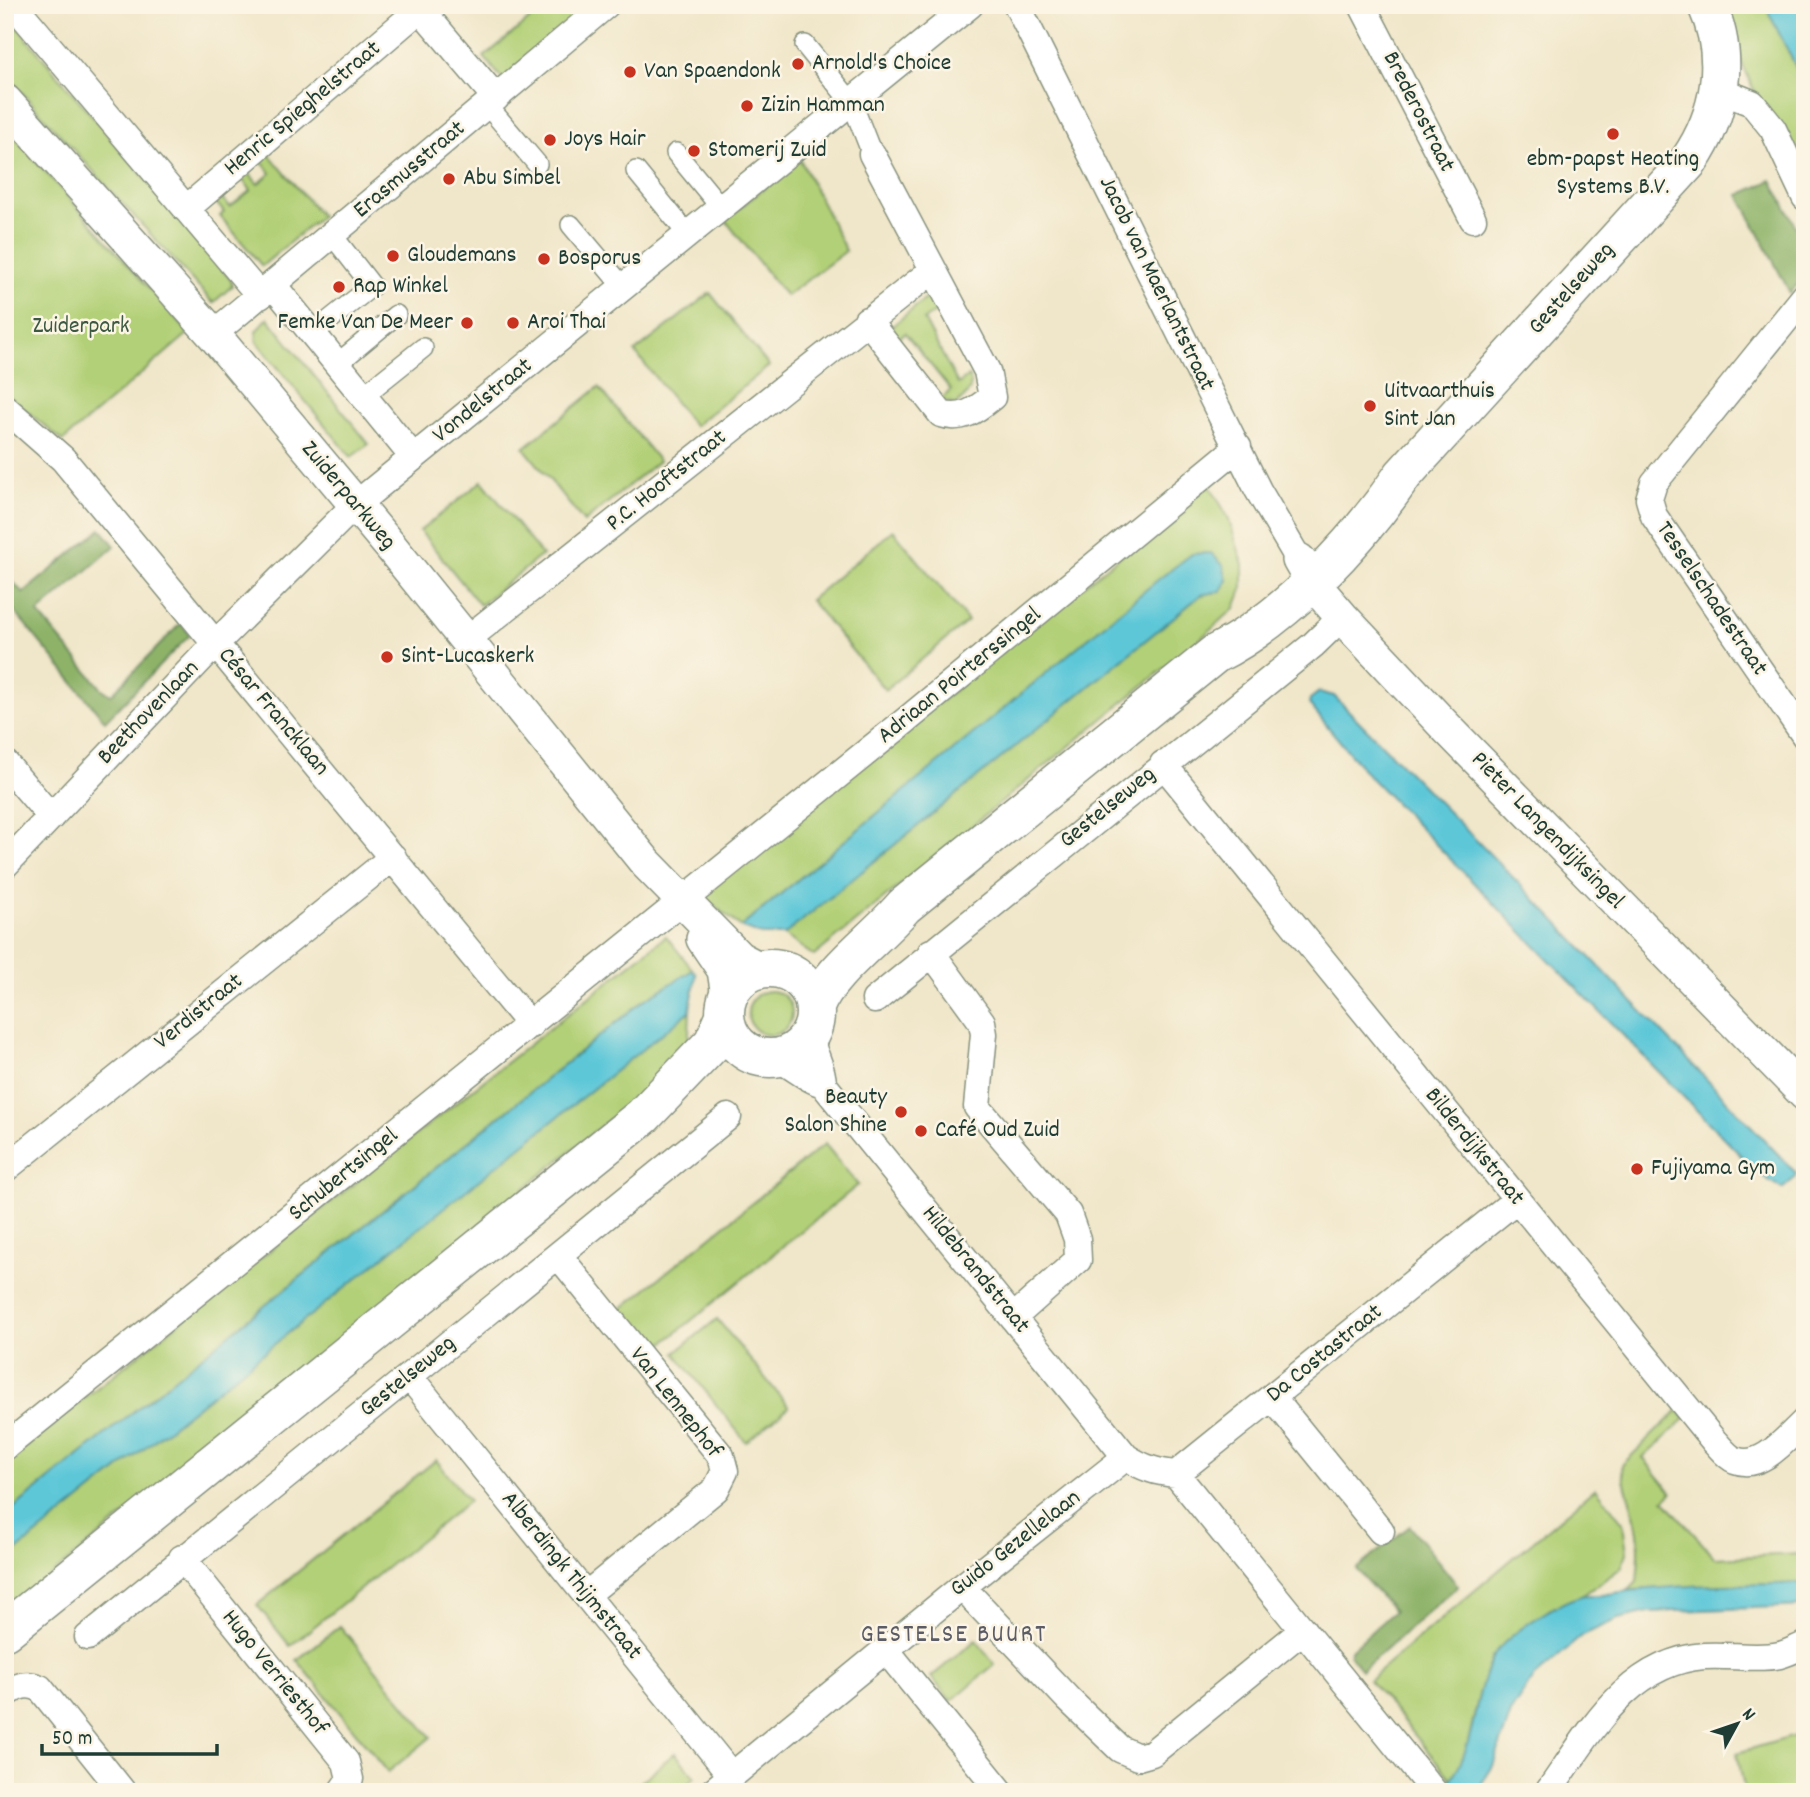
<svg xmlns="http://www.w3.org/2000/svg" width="1810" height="1797" viewBox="0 0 1810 1797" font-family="Dekko,sans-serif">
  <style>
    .green { fill: #b2d077; stroke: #688656; stroke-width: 2 }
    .forest { fill: #8db268; stroke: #56784e; stroke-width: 2 }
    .water { fill: #5dc7d8; stroke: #3e8286; stroke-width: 2 }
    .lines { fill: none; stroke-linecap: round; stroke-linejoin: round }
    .pedestrian-casing { stroke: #88927e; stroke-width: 22 }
    .minor-casing { stroke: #88927e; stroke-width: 29 }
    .tertiary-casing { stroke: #88927e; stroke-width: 36 }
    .secondary-casing { stroke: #88927e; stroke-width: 41 }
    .pedestrian { stroke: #fff; stroke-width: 19 }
    .minor { stroke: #fff; stroke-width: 26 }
    .tertiary { stroke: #fff; stroke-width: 33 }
    .secondary { stroke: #fff; stroke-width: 38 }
    .poi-dot { fill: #c8321e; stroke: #fcf5e5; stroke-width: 2.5 }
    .labels { text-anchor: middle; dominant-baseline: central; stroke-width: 5; stroke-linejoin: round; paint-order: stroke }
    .poi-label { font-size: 24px; fill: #1f3d34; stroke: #fcf5e5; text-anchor: start }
    .street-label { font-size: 24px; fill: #1f3d34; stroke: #fcf5e5 }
    .park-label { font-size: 24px; fill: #3c5a41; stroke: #fcf5e5 }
    .neighbourhood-label { font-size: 26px; letter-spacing: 2px; fill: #5b5c65; stroke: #fcf5e5 }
  </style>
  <rect width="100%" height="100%" fill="#fcf5e5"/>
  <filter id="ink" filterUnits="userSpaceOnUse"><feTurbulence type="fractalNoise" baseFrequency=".0143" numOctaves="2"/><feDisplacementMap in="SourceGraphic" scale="14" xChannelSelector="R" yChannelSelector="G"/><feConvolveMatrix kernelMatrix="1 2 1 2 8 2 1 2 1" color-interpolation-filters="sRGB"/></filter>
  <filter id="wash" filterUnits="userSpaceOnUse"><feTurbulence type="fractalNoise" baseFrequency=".00686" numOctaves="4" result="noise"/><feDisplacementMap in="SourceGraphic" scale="28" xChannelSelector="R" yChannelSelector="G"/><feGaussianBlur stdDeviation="1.57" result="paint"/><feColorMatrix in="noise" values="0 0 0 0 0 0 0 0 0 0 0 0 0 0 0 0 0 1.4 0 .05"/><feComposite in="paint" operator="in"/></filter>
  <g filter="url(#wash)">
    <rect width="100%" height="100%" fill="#f0e6c9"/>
    <path class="green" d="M 547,5 L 603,5 L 507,85 L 484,57 Z
      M 1717,5 L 1765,5 L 1805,85 L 1805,190 L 1751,84 Z
      M 5,13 L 231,280 L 232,286 L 213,303 L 5,74 Z
      M 5,126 L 189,333 L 63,441 L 5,393 Z
      M 268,153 L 321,216 L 262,266 L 220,216 L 224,212 L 213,199 L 219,195 L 230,207 L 251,190 L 240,177 L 247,171 L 258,184 L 271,173 L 260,160 Z
      M 800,159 L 846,251 L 786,296 L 725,220 Z
      M 710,293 L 769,366 L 694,426 L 635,352 Z
      M 930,295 L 938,310 L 924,320 L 958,384 L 969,376 C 974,391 966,395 956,405 L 940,400 L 951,390 L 905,333 L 893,342 L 885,332 Z
      M 268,318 L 369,444 L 351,457 L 257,342 L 256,331 Z
      M 599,387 L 659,461 L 584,522 L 524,448 Z
      M 482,481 L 542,555 L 480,605 L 420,531 Z
      M 1209,484 L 1228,517 L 1243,564 L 1243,587 L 1235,608 L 1207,633 L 814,956 L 784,935 L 1201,595 L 1221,591 L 1227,580 L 1223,566 L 1211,553 L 1192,554 L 741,927 L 707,900 L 704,893 Z
      M 893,530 L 968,621 L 885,690 L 810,600 Z
      M 666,936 L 693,970 L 643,1001 L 5,1515 L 5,1461 Z
      M748 1013a22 22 0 1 1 44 0a22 22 0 1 1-44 0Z
      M 690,1011 L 688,1055 L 5,1613 L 5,1560 Z
      M 825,1144 L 858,1185 L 650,1354 L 616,1313 Z
      M 717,1319 L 789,1407 L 746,1442 L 675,1353 Z
      M 1678,1410 L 1685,1419 L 1643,1458 L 1672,1493 L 1664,1500 L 1715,1558 L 1801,1554 L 1805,1551 L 1805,1583 L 1628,1590 L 1637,1581 C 1639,1561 1641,1540 1635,1519 C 1631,1501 1623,1484 1622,1465 Z
      M 436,1460 L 469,1501 L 290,1646 L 257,1605 Z
      M 1596,1488 L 1623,1523 L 1627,1553 L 1621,1568 L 1583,1595 L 1550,1609 L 1492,1657 L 1480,1691 L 1464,1758 L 1452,1780 L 1369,1680 Z
      M 340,1626 L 431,1737 L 388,1772 L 297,1660 Z
      M 976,1640 L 995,1664 L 951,1701 L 931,1677 Z
      M 1805,1733 L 1805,1792 L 1745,1792 L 1737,1753 Z
      M 675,1753 L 695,1777 L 677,1792 L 629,1792 Z"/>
    <path class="forest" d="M 1772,180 L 1805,245 L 1805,276 L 1790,293 L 1739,195 Z
      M 101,529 L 115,546 L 38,613 L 101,688 L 111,695 L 181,623 L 190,635 L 105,721 L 5,600 L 5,573 L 23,593 Z
      M 1410,1526 L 1458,1586 L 1362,1670 L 1350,1655 L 1351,1650 L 1394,1611 L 1356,1569 Z"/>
    <path class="water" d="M 1765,5 L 1805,5 L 1805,85 Z
      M 1211,553 L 1223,565 L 1227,580 L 1221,591 L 1201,595 L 784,935 L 761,935 L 741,927 L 1160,578 L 1192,554 Z
      M 1319,692 L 1334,696 L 1552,917 L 1796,1173 L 1795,1178 L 1782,1189 L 1758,1173 L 1367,774 L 1309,704 L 1310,699 Z
      M 693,970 L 696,975 L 690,1011 L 5,1560 L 5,1515 L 643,1001 Z
      M 1805,1583 L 1805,1606 L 1649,1612 L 1618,1619 L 1583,1635 L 1533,1678 L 1512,1710 L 1493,1766 L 1476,1792 L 1439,1792 C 1477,1758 1470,1704 1491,1660 C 1503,1636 1556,1603 1581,1596 C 1588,1594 1595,1596 1602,1595 C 1667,1583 1738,1586 1805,1583 Z"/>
  </g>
  <g filter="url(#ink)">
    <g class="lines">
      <g class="pedestrian-casing">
        <path id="pedestrian" d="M 805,45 L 852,103 L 872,154
          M 487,105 L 537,164
          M 676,153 L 722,209
          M 636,171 L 689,236
          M 571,225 L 624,288
          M 312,334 L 372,286 L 333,236
          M 337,364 L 396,315
          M 363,396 L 423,348"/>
      </g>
      <g class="minor-casing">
        <path id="minor" d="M 14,5 L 260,296
          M 417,5 L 496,98
          M 1017,5 L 1258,490 L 1299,560
          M 1362,5 L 1473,219
          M 1719,90 L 1752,103 L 1773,129 L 1805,197
          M 186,209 L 420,9
          M 273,285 L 413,457
          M 1805,296 L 1654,483 L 1649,499 L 1654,516 L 1805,736
          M 867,320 L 941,414 C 962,421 976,410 992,397 L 987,371 L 872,154
          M 213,334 L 606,5
          M 5,408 L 63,459 L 530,1025
          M 466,640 L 933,270
          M 5,763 L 51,817
          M 1163,764 L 1714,1441 C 1720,1447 1727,1457 1735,1460 C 1762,1471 1788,1436 1805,1421
          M 5,865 L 216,643 L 355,505 L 970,5
          M 931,952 L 982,1022 L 984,1034 L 977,1107 L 1068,1214 L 1077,1239 L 1078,1260 L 1014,1317
          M 875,1000 L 1313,645 L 1342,617
          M 810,1035 C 812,1053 823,1066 823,1084
          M 776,1058 C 793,1065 805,1079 823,1084 L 1126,1457 C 1143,1468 1156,1472 1176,1474 L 1516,1200
          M 5,1169 L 393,857
          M 558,1255 L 721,1456 L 725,1471 L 716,1489 L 586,1595
          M 409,1376 L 732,1776
          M 1272,1397 L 1381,1531
          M 5,1447 L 904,722 L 1238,447
          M 1176,1474 L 1434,1792
          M 182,1558 L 346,1762 L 350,1779 L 341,1792
          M 962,1587 L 1069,1700 L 1120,1749 L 1138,1757 L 1152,1753 L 1303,1630
          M 88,1637 L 728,1117
          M 886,1650 L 1001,1792
          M 5,1695 C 17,1686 26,1682 40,1688 L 123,1792
          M 712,1792 L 962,1587 L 1126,1457
          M 1548,1792 C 1589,1735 1626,1662 1704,1656 C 1728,1654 1756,1660 1780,1655 C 1788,1653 1797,1648 1805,1645"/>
      </g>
      <g class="tertiary-casing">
        <path id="tertiary" d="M 5,101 L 213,334 L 391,547 L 646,863 L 739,958 L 760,969
          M 1299,560 L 1311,581 L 1342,617 L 1443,724 L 1805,1094
          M 703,939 L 724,970 L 728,996"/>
      </g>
      <g class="secondary-casing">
        <path id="secondary" d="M725 1013a45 45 0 1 1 90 0a45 45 0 1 1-90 0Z
          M 815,1007 C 827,973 879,936 904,906 L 1215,654 C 1287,618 1358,541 1403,475 L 1689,161 C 1721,114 1731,58 1707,5
          M 5,1631 L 643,1116 L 713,1043 L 725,1016"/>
      </g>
      <use href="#pedestrian" class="pedestrian"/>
      <use href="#minor" class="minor"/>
      <use href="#tertiary" class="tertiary"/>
      <use href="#secondary" class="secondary"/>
    </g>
  </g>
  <g class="poi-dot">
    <circle cx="798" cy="64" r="7"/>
    <circle cx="630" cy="72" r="7"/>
    <circle cx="747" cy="106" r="7"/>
    <circle cx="1613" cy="134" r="7"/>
    <circle cx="550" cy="140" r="7"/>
    <circle cx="694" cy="151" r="7"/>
    <circle cx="449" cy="179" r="7"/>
    <circle cx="393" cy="256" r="7"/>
    <circle cx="544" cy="259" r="7"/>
    <circle cx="339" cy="287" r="7"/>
    <circle cx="467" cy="323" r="7"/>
    <circle cx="513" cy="323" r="7"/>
    <circle cx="1370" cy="406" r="7"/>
    <circle cx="387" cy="657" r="7"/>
    <circle cx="901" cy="1112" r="7"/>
    <circle cx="921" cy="1131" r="7"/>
    <circle cx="1637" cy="1169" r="7"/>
  </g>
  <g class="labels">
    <g class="poi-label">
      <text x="812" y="64">Arnold's Choice</text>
      <text x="644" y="72">Van Spaendonk</text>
      <text x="761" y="106">Zizin Hamman</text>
      <text x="564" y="140">Joys Hair</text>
      <text x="708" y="151">Stomerij Zuid</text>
      <text x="1613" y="160" text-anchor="middle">ebm-papst Heating<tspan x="1613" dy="28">Systems B.V.</tspan></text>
      <text x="463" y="179">Abu Simbel</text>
      <text x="407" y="256">Gloudemans</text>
      <text x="558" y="259">Bosporus</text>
      <text x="353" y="287">Rap Winkel</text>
      <text x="453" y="323" text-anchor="end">Femke Van De Meer</text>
      <text x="527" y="323">Aroi Thai</text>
      <text x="1384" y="392">Uitvaarthuis<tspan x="1384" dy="28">Sint Jan</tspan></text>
      <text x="401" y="657">Sint-Lucaskerk</text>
      <text x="887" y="1098" text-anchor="end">Beauty<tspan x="887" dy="28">Salon Shine</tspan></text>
      <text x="935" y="1131">Café Oud Zuid</text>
      <text x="1651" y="1169">Fujiyama Gym</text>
    </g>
    <g class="street-label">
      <text transform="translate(303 109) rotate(-40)">Henric Spieghelstraat</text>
      <text transform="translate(1418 112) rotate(63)">Brederostraat</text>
      <text transform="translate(410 170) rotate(-40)">Erasmusstraat</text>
      <text transform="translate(1156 284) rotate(64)">Jacob van Maerlantstraat</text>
      <text transform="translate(1572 289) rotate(-48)">Gestelseweg</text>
      <text transform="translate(483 401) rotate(-39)">Vondelstraat</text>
      <text transform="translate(667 481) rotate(-39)">P.C. Hooftstraat</text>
      <text transform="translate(348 496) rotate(50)">Zuiderparkweg</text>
      <text transform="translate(1711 599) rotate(56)">Tesselschadestraat</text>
      <text transform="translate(960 676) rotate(-39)">Adriaan Poirterssingel</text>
      <text transform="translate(273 712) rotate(50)">César Francklaan</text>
      <text transform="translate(149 713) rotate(-46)">Beethovenlaan</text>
      <text transform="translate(1108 808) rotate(-39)">Gestelseweg</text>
      <text transform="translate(1547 831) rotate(46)">Pieter Langendijksingel</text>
      <text transform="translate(199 1012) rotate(-39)">Verdistraat</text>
      <text transform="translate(1474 1147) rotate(51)">Bilderdijkstraat</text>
      <text transform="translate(344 1175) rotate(-39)">Schubertsingel</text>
      <text transform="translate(975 1270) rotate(51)">Hildebrandstraat</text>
      <text transform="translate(1325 1354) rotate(-39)">Da Costastraat</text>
      <text transform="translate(408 1377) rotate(-39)">Gestelseweg</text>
      <text transform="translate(675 1403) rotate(52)">Van Lennephof</text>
      <text transform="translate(1016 1544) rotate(-38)">Guido Gezellelaan</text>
      <text transform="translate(571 1576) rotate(51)">Alberdingk Thijmstraat</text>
      <text transform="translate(274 1673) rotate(51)">Hugo Verriesthof</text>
    </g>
    <g class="park-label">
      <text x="81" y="327">Zuiderpark</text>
    </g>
    <g class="neighbourhood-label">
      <text x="954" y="1635">GESTELSE BUURT</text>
    </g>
  </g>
  <rect width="1810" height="1797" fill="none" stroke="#fcf5e5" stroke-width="28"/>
  <g transform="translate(1737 1724) rotate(50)" stroke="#fcf5e5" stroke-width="5" paint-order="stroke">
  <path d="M0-5L12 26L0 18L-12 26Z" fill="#1f3d34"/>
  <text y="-10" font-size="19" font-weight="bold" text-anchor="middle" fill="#1f3d34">N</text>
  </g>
  <path d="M42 1744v10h175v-10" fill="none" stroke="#1f3d34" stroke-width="3.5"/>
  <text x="52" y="1744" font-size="21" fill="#1f3d34" stroke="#fcf5e5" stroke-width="5" paint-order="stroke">50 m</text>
</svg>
